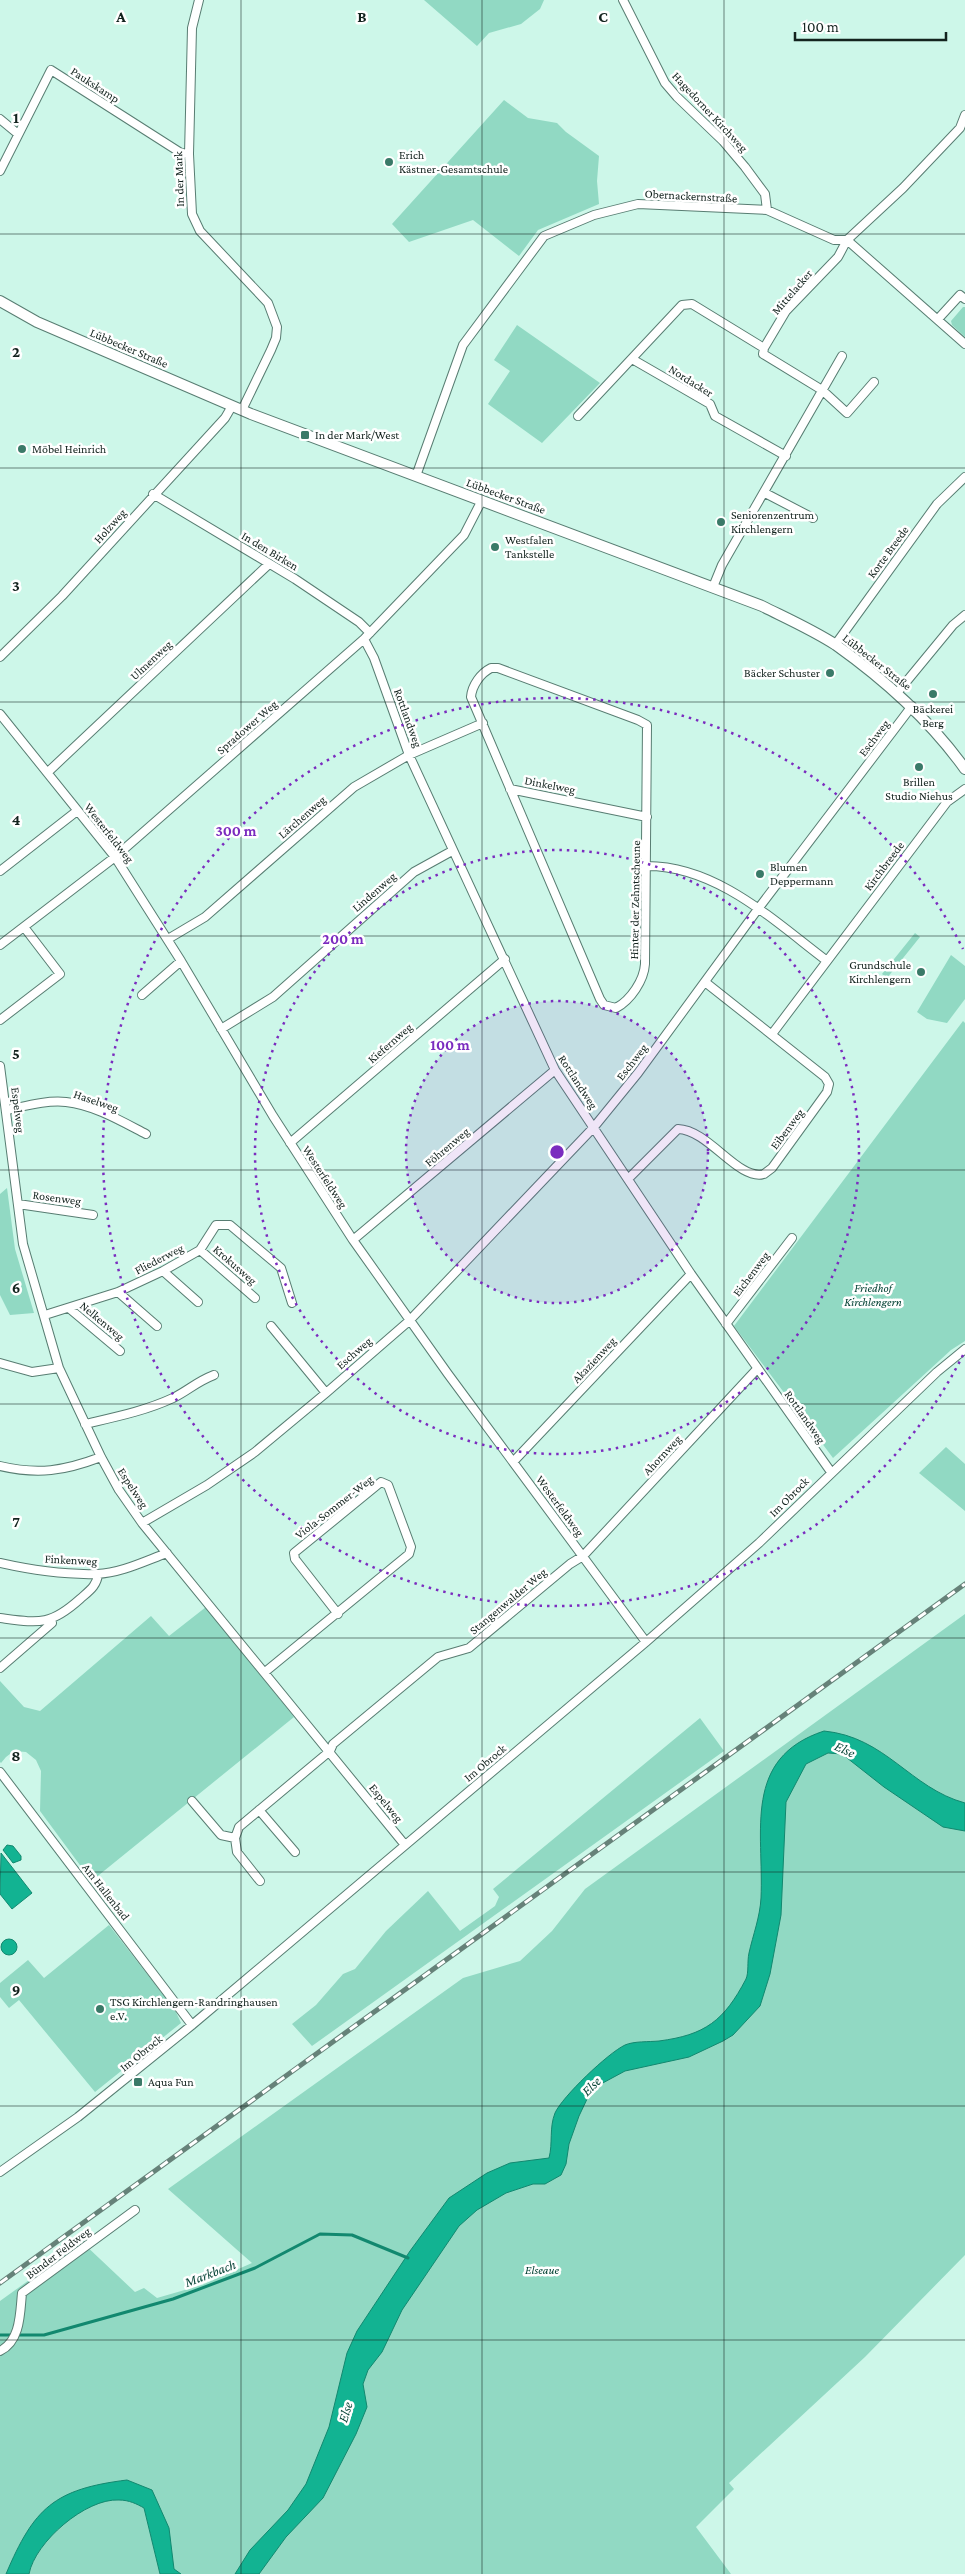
<svg xmlns="http://www.w3.org/2000/svg" width="965" height="2574" viewBox="0 0 965 2574" font-family="'Crimson Pro',serif">
  <style>
    .green { fill: #91d9c3 }
    .water { fill: #12b392; stroke: #12886f }
    .lines { fill: none; stroke-linecap: round; stroke-linejoin: round }
    .stream { stroke: #12886f; stroke-width: 3 }
    .minor-casing { stroke: #587d72; stroke-width: 10 }
    .tertiary-casing { stroke: #587d72; stroke-width: 12 }
    .minor { stroke: #fff; stroke-width: 8 }
    .tertiary { stroke: #fff; stroke-width: 10 }
    .rail-casing { stroke: #668279; stroke-width: 5 }
    .rail { stroke: #fff; stroke-width: 3; stroke-dasharray: 9; stroke-linecap: butt }
    .grid { fill: none; stroke: #13231e; stroke-width: 1; stroke-opacity: 0.55 }
    .ring { fill: none; stroke: #7b2cbf; stroke-width: 2.5; stroke-dasharray: 2.5 5 }
    .poi-dot { fill: #3a7a68; stroke: #fff; stroke-width: 2 }
    .labels { text-anchor: middle; dominant-baseline: central; stroke-width: 5; stroke-linejoin: round; paint-order: stroke }
    .street-label { font-size: 12px; fill: #13231e; stroke: #fff }
    .poi-label { font-size: 12px; fill: #13231e; stroke: #fff; text-anchor: start }
    .park-label { font-size: 12px; font-style: italic; fill: #004032; stroke: #fff }
    .water-label { font-size: 14px; font-style: italic; fill: #0b473a; stroke: #fff }
    .grid-label { font-size: 16px; text-anchor: middle; font-weight: bold; fill: #13231e; stroke: #fff; stroke-width: 5; stroke-linejoin: round; paint-order: stroke }
    .centre { fill: #7b2cbf; stroke: #fff; stroke-width: 2.5 }
    .ring-label { font-size: 15px; text-anchor: middle; font-weight: bold; fill: #7b2cbf; stroke: #fff; stroke-width: 5; stroke-linejoin: round; paint-order: stroke }
  </style>
  <rect width="100%" height="100%" fill="#cdf7e9"/>
  <path class="green" d="M 424,0 L 544,0 L 540,9 L 521,24 L 489,33 L 477,46 Z
    M 504,100 L 528,118 L 557,123 L 566,132 L 599,156 L 597,181 L 599,204 L 538,230 L 519,256 L 473,220 L 409,242 L 392,224 Z
    M 963,307 L 965,307 L 965,337 L 952,325 L 951,321 Z
    M 517,325 L 600,383 L 542,443 L 488,404 L 510,371 L 494,360 Z
    M 915,933 L 920,937 L 887,978 L 882,974 Z
    M 951,955 L 965,966 L 965,999 L 947,1023 L 927,1019 L 917,1012 Z
    M 963,1021 L 965,1023 L 965,1341 L 951,1350 L 833,1458 L 734,1326 Z
    M 7,1188 L 15,1249 L 34,1313 L 10,1315 L 0,1295 L 0,1194 Z
    M 946,1447 L 965,1464 L 965,1511 L 919,1473 Z
    M 206,1607 L 294,1717 L 94,1879 L 88,1876 L 40,1811 L 41,1771 L 36,1760 L 26,1752 L 14,1751 L 6,1757 L 1,1763 L 0,1762 L 0,1681 L 24,1707 L 40,1711 L 151,1616 L 169,1636 Z
    M 965,1614 L 965,2255 L 865,2357 L 729,2483 L 734,2489 L 696,2527 L 731,2574 L 169,2574 L 155,2519 L 133,2492 L 66,2509 L 18,2574 L 0,2574 L 0,2301 L 82,2242 L 135,2292 L 144,2288 L 157,2298 L 202,2285 L 252,2263 L 168,2189 L 463,1978 L 520,1961 L 552,1931 L 585,1889 Z
    M 700,1718 L 724,1751 L 312,2046 L 292,2024 L 316,2005 L 343,1974 L 355,1969 L 386,1931 L 428,1891 L 460,1931 L 495,1906 L 499,1897 L 493,1889 Z
    M 109,1925 L 175,2010 L 181,2023 L 95,2092 L 19,2000 L 9,2008 L 0,1997 L 0,1983 L 28,1960 L 44,1978 Z
    M 118,2499 L 134,2502 L 144,2508 L 160,2574 L 29,2574 C 35,2544 71,2513 99,2503 C 105,2501 112,2500 118,2499 Z"/>
  <path class="water" d="M 824,1731 C 886,1737 910,1788 965,1803 L 965,1831 L 943,1827 L 884,1787 L 842,1754 L 828,1753 L 806,1764 L 786,1802 L 781,1915 L 770,1974 L 760,2006 L 733,2035 L 723,2041 L 689,2057 L 625,2071 L 599,2085 L 588,2097 L 579,2116 L 569,2144 L 566,2164 L 561,2175 L 545,2184 L 533,2184 L 506,2193 L 477,2210 L 459,2226 L 402,2310 L 382,2352 L 368,2370 L 363,2384 L 367,2407 L 356,2434 L 323,2498 L 286,2537 L 259,2574 L 235,2574 L 250,2550 L 288,2510 L 306,2484 L 329,2427 L 347,2353 L 357,2331 L 410,2251 L 449,2198 L 487,2173 L 510,2163 L 549,2158 C 553,2143 549,2128 555,2113 C 562,2097 608,2053 625,2045 C 634,2041 649,2042 659,2041 C 705,2035 724,2021 746,1979 C 749,1972 747,1962 749,1953 C 753,1935 760,1917 761,1898 C 764,1831 742,1758 824,1731 Z
    M 7,1845 L 13,1846 L 21,1856 L 21,1860 L 13,1863 L 3,1850 Z
    M 1,1853 L 32,1893 L 12,1909 L 0,1894 Z
    M1 1947a8 8 0 1 1 16 0a8 8 0 1 1-16 0Z
    M 127,2480 L 152,2490 L 169,2528 L 174,2569 L 181,2574 L 160,2574 L 144,2508 C 137,2504 129,2500 119,2500 C 86,2498 35,2542 29,2574 L 6,2574 C 34,2508 54,2489 127,2480 Z"/>
  <g class="lines">
    <path class="stream" d="M 0,2335 L 44,2335 L 173,2299 L 255,2268 L 320,2234 L 352,2235 L 408,2258"/>
    <g class="minor-casing">
      <path id="minor" d="M 199,0 L 192,28 L 189,154 L 192,214 L 200,231 L 268,303 L 277,327 L 276,338 L 271,350 L 242,410
        M 623,0 L 665,83 L 677,97 L 723,141 L 745,167 L 765,194 L 767,210
        M 0,119 L 18,134
        M 0,171 L 51,70 L 181,153 L 189,154
        M 847,240 L 965,344
        M 938,319 L 960,295 L 965,299
        M 632,359 L 710,404 L 715,416 L 786,456
        M 874,382 L 847,413 L 822,390 L 763,354 L 764,348 L 786,311 L 838,257 L 847,240 L 903,188 L 960,128 L 965,115
        M 578,416 L 682,305 L 692,304 L 764,348
        M 416,476 L 463,345 L 544,236 L 594,215 L 638,204 L 767,210 L 834,240 L 847,240
        M 765,493 L 813,518
        M 153,494 L 295,579 L 359,622 L 370,633
        M 713,587 L 722,565 L 842,356
        M 364,639 L 374,658 L 409,755 L 555,1070 L 691,1274 L 831,1472
        M 835,645 L 937,504 L 965,477
        M 0,657 L 62,596 L 225,418 L 232,406
        M 491,668 L 498,668 L 638,720 L 647,725 L 645,964 C 644,980 631,1000 616,1008 L 604,1005 L 600,999 L 471,697 C 472,685 481,673 491,668 Z
        M 897,693 L 953,625 L 965,615
        M 0,714 L 115,857 L 181,961 L 273,1116 L 353,1240 L 448,1374 L 646,1642
        M 48,772 L 269,564
        M 510,789 L 647,817
        M 647,866 C 717,866 774,921 827,961
        M 0,871 L 77,811
        M 168,939 L 205,917 L 354,787 L 409,755 L 483,723
        M 0,945 L 115,857 L 364,639 L 464,535 L 482,500
        M 142,995 L 181,961
        M 0,1020 L 60,974 L 24,927
        M 221,1029 L 273,997 L 414,872 L 452,851
        M 772,1034 L 947,802 L 965,789
        M 0,1066 L 23,1244 L 59,1368 L 101,1457 L 119,1490 L 142,1523 L 405,1845
        M 7,1110 C 26,1106 46,1100 66,1102 C 94,1105 121,1121 146,1134
        M 290,1143 L 505,959
        M 628,1179 L 678,1129 C 709,1130 738,1181 764,1174 L 772,1168 L 827,1092 L 829,1084 L 825,1077 L 705,982
        M 18,1204 L 93,1215
        M 353,1240 L 555,1070
        M 200,1250 L 255,1298
        M 163,1271 L 198,1302
        M 118,1292 L 157,1326
        M 70,1309 L 120,1351
        M 45,1315 L 118,1292 L 163,1271 L 200,1250 L 216,1225 L 230,1225 L 281,1268 L 292,1303
        M 726,1324 L 792,1238
        M 271,1326 L 326,1393
        M 0,1363 L 32,1372 L 59,1368
        M 85,1424 C 115,1417 145,1411 173,1398 C 189,1390 196,1382 214,1375
        M 513,1462 L 691,1274
        M 0,1466 C 38,1475 64,1471 101,1457
        M 142,1523 L 207,1485 L 255,1452 L 326,1393 L 409,1321 L 594,1127 L 638,1073 L 758,909 L 912,706
        M 0,1563 C 31,1570 65,1575 97,1574 C 121,1573 145,1561 167,1553
        M 0,1618 C 39,1623 50,1626 80,1599 C 89,1591 97,1586 98,1574
        M 0,1668 L 52,1623 L 51,1619
        M 265,1672 L 409,1554 L 411,1547 L 388,1485 L 381,1482 L 294,1553 L 295,1559 L 338,1614
        M 0,1772 L 192,2025
        M 192,1801 L 221,1835 L 235,1838 L 237,1852 L 260,1881
        M 259,1810 L 295,1852
        M 235,1838 L 239,1827 L 330,1751 L 333,1744 L 438,1657 L 469,1648 L 570,1564 L 583,1556 L 757,1369
        M 0,2172 L 78,2117 L 192,2025 L 646,1642 L 759,1543 L 937,1372 L 965,1349
        M 0,2351 C 21,2341 20,2312 22,2293 L 135,2210"/>
    </g>
    <g class="tertiary-casing">
      <path id="tertiary" d="M 0,301 L 37,322 L 251,414 L 762,606 C 786,618 813,630 836,645 C 885,680 930,720 965,769"/>
    </g>
    <use href="#minor" class="minor"/>
    <use href="#tertiary" class="tertiary"/>
    <g class="rail-casing">
      <path id="rail" d="M 0,2283 L 965,1584"/>
    </g>
    <use href="#rail" class="rail"/>
  </g>
  <path class="grid" d="M 241,0 L 241,2574M 482,0 L 482,2574M 724,0 L 724,2574M 0,234 L 965,234M 0,468 L 965,468M 0,702 L 965,702M 0,936 L 965,936M 0,1170 L 965,1170M 0,1404 L 965,1404M 0,1638 L 965,1638M 0,1872 L 965,1872M 0,2106 L 965,2106M 0,2340 L 965,2340"/>
  <circle cx="557" cy="1152" r="151" fill="#7b2cbf" fill-opacity=".12"/>
  <g class="ring">
    <circle cx="557" cy="1152" r="151"/>
    <circle cx="557" cy="1152" r="302"/>
    <path d="M963 1355A454 454 0 1 1 963 949"/>
  </g>
  <g class="poi-dot">
    <circle cx="389" cy="162" r="5"/>
    <rect x="300" y="430" width="10" height="10" rx="2.5"/>
    <circle cx="22" cy="449" r="5"/>
    <circle cx="721" cy="522" r="5"/>
    <circle cx="495" cy="547" r="5"/>
    <circle cx="830" cy="673" r="5"/>
    <circle cx="933" cy="694" r="5"/>
    <circle cx="919" cy="767" r="5"/>
    <circle cx="760" cy="874" r="5"/>
    <circle cx="921" cy="972" r="5"/>
    <circle cx="100" cy="2009" r="5"/>
    <rect x="133" y="2077" width="10" height="10" rx="2.5"/>
  </g>
  <g class="labels">
    <g class="street-label">
      <text transform="translate(95 85) rotate(33)">Paukskamp</text>
      <text transform="translate(710 112) rotate(47)">Hagedorner Kirchweg</text>
      <text transform="translate(179 179) rotate(-92)">In der Mark</text>
      <text transform="translate(691 196) rotate(3)">Obernackernstraße</text>
      <text transform="translate(792 292) rotate(-49)">Mittelacker</text>
      <text transform="translate(129 348) rotate(23)">Lübbecker Straße</text>
      <text transform="translate(691 381) rotate(32)">Nordacker</text>
      <text transform="translate(506 496) rotate(20)">Lübbecker Straße</text>
      <text transform="translate(110 526) rotate(-48)">Holzweg</text>
      <text transform="translate(270 551) rotate(31)">In den Birken</text>
      <text transform="translate(888 552) rotate(-54)">Korte Breede</text>
      <text transform="translate(151 660) rotate(-43)">Ulmenweg</text>
      <text transform="translate(877 662) rotate(38)">Lübbecker Straße</text>
      <text transform="translate(408 718) rotate(70)">Rottlandweg</text>
      <text transform="translate(247 727) rotate(-41)">Spradower Weg</text>
      <text transform="translate(874 738) rotate(-53)">Eschweg</text>
      <text transform="translate(550 785) rotate(11)">Dinkelweg</text>
      <text transform="translate(302 817) rotate(-41)">Lärchenweg</text>
      <text transform="translate(109 833) rotate(52)">Westerfeldweg</text>
      <text transform="translate(884 866) rotate(-53)">Kirchbreede</text>
      <text transform="translate(374 892) rotate(-41)">Lindenweg</text>
      <text transform="translate(635 900) rotate(-89)">Hinter der Zehntscheune</text>
      <text transform="translate(390 1043) rotate(-41)">Kiefernweg</text>
      <text transform="translate(632 1062) rotate(-52)">Eschweg</text>
      <text transform="translate(578 1082) rotate(57)">Rottlandweg</text>
      <text transform="translate(96 1101) rotate(19)">Haselweg</text>
      <text transform="translate(18 1110) rotate(83)">Espelweg</text>
      <text transform="translate(787 1129) rotate(-53)">Eibenweg</text>
      <text transform="translate(447 1147) rotate(-40)">Föhrenweg</text>
      <text transform="translate(325 1177) rotate(57)">Westerfeldweg</text>
      <text transform="translate(57 1198) rotate(8)">Rosenweg</text>
      <text transform="translate(159 1259) rotate(-27)">Fliederweg</text>
      <text transform="translate(235 1265) rotate(41)">Krokusweg</text>
      <text transform="translate(751 1274) rotate(-53)">Eichenweg</text>
      <text transform="translate(102 1321) rotate(40)">Nelkenweg</text>
      <text transform="translate(354 1353) rotate(-41)">Eschweg</text>
      <text transform="translate(594 1360) rotate(-47)">Akazienweg</text>
      <text transform="translate(805 1417) rotate(55)">Rottlandweg</text>
      <text transform="translate(662 1455) rotate(-47)">Ahornweg</text>
      <text transform="translate(133 1488) rotate(57)">Espelweg</text>
      <text transform="translate(789 1497) rotate(-45)">Im Obrock</text>
      <text transform="translate(560 1506) rotate(54)">Westerfeldweg</text>
      <text transform="translate(334 1507) rotate(-38)">Viola-Sommer-Weg</text>
      <text transform="translate(71 1560) rotate(3)">Finkenweg</text>
      <text transform="translate(508 1601) rotate(-40)">Stangenwalder Weg</text>
      <text transform="translate(485 1763) rotate(-40)">Im Obrock</text>
      <text transform="translate(386 1803) rotate(51)">Espelweg</text>
      <text transform="translate(106 1892) rotate(52)">Am Hallenbad</text>
      <text transform="translate(141 2053) rotate(-39)">Im Obrock</text>
      <text transform="translate(58 2253) rotate(-37)">Bünder Feldweg</text>
    </g>
    <g class="poi-label">
      <text x="399" y="155">Erich<tspan x="399" dy="14">Kästner-Gesamtschule</tspan></text>
      <text x="315" y="435">In der Mark/West</text>
      <text x="32" y="449">Möbel Heinrich</text>
      <text x="731" y="515">Seniorenzentrum<tspan x="731" dy="14">Kirchlengern</tspan></text>
      <text x="505" y="540">Westfalen<tspan x="505" dy="14">Tankstelle</tspan></text>
      <text x="820" y="673" text-anchor="end">Bäcker Schuster</text>
      <text x="933" y="709" text-anchor="middle">Bäckerei<tspan x="933" dy="14">Berg</tspan></text>
      <text x="919" y="782" text-anchor="middle">Brillen<tspan x="919" dy="14">Studio Niehus</tspan></text>
      <text x="770" y="867">Blumen<tspan x="770" dy="14">Deppermann</tspan></text>
      <text x="911" y="965" text-anchor="end">Grundschule<tspan x="911" dy="14">Kirchlengern</tspan></text>
      <text x="110" y="2002">TSG Kirchlengern-Randringhausen<tspan x="110" dy="14">e.V.</tspan></text>
      <text x="148" y="2082">Aqua Fun</text>
    </g>
    <g class="park-label">
      <text x="873" y="1288">Friedhof<tspan x="873" dy="14">Kirchlengern</tspan></text>
      <text x="542" y="2270">Elseaue</text>
    </g>
    <g class="water-label">
      <text transform="translate(845 1749) rotate(25)">Else</text>
      <text transform="translate(591 2086) rotate(-45)">Else</text>
      <text transform="translate(210 2273) rotate(-21)">Markbach</text>
      <text transform="translate(345 2412) rotate(-73)">Else</text>
    </g>
  </g>
  <g class="grid-label">
    <text x="121" y="22">A</text>
    <text x="362" y="22">B</text>
    <text x="603" y="22">C</text>
    <text x="16" y="123">1</text>
    <text x="16" y="357">2</text>
    <text x="16" y="591">3</text>
    <text x="16" y="825">4</text>
    <text x="16" y="1059">5</text>
    <text x="16" y="1293">6</text>
    <text x="16" y="1527">7</text>
    <text x="16" y="1761">8</text>
    <text x="16" y="1995">9</text>
  </g>
  <circle cx="557" cy="1152" r="8" class="centre"/>
  <g class="ring-label">
    <text x="236" y="836">300 m</text>
    <text x="343" y="944">200 m</text>
    <text x="450" y="1050">100 m</text>
  </g>
  <path d="M795 32v8h151v-8" fill="none" stroke="#13231e" stroke-width="2.5"/>
  <text x="802" y="32" font-size="15" fill="#13231e" stroke="#ffffff" stroke-width="4" paint-order="stroke">100 m</text>
</svg>
